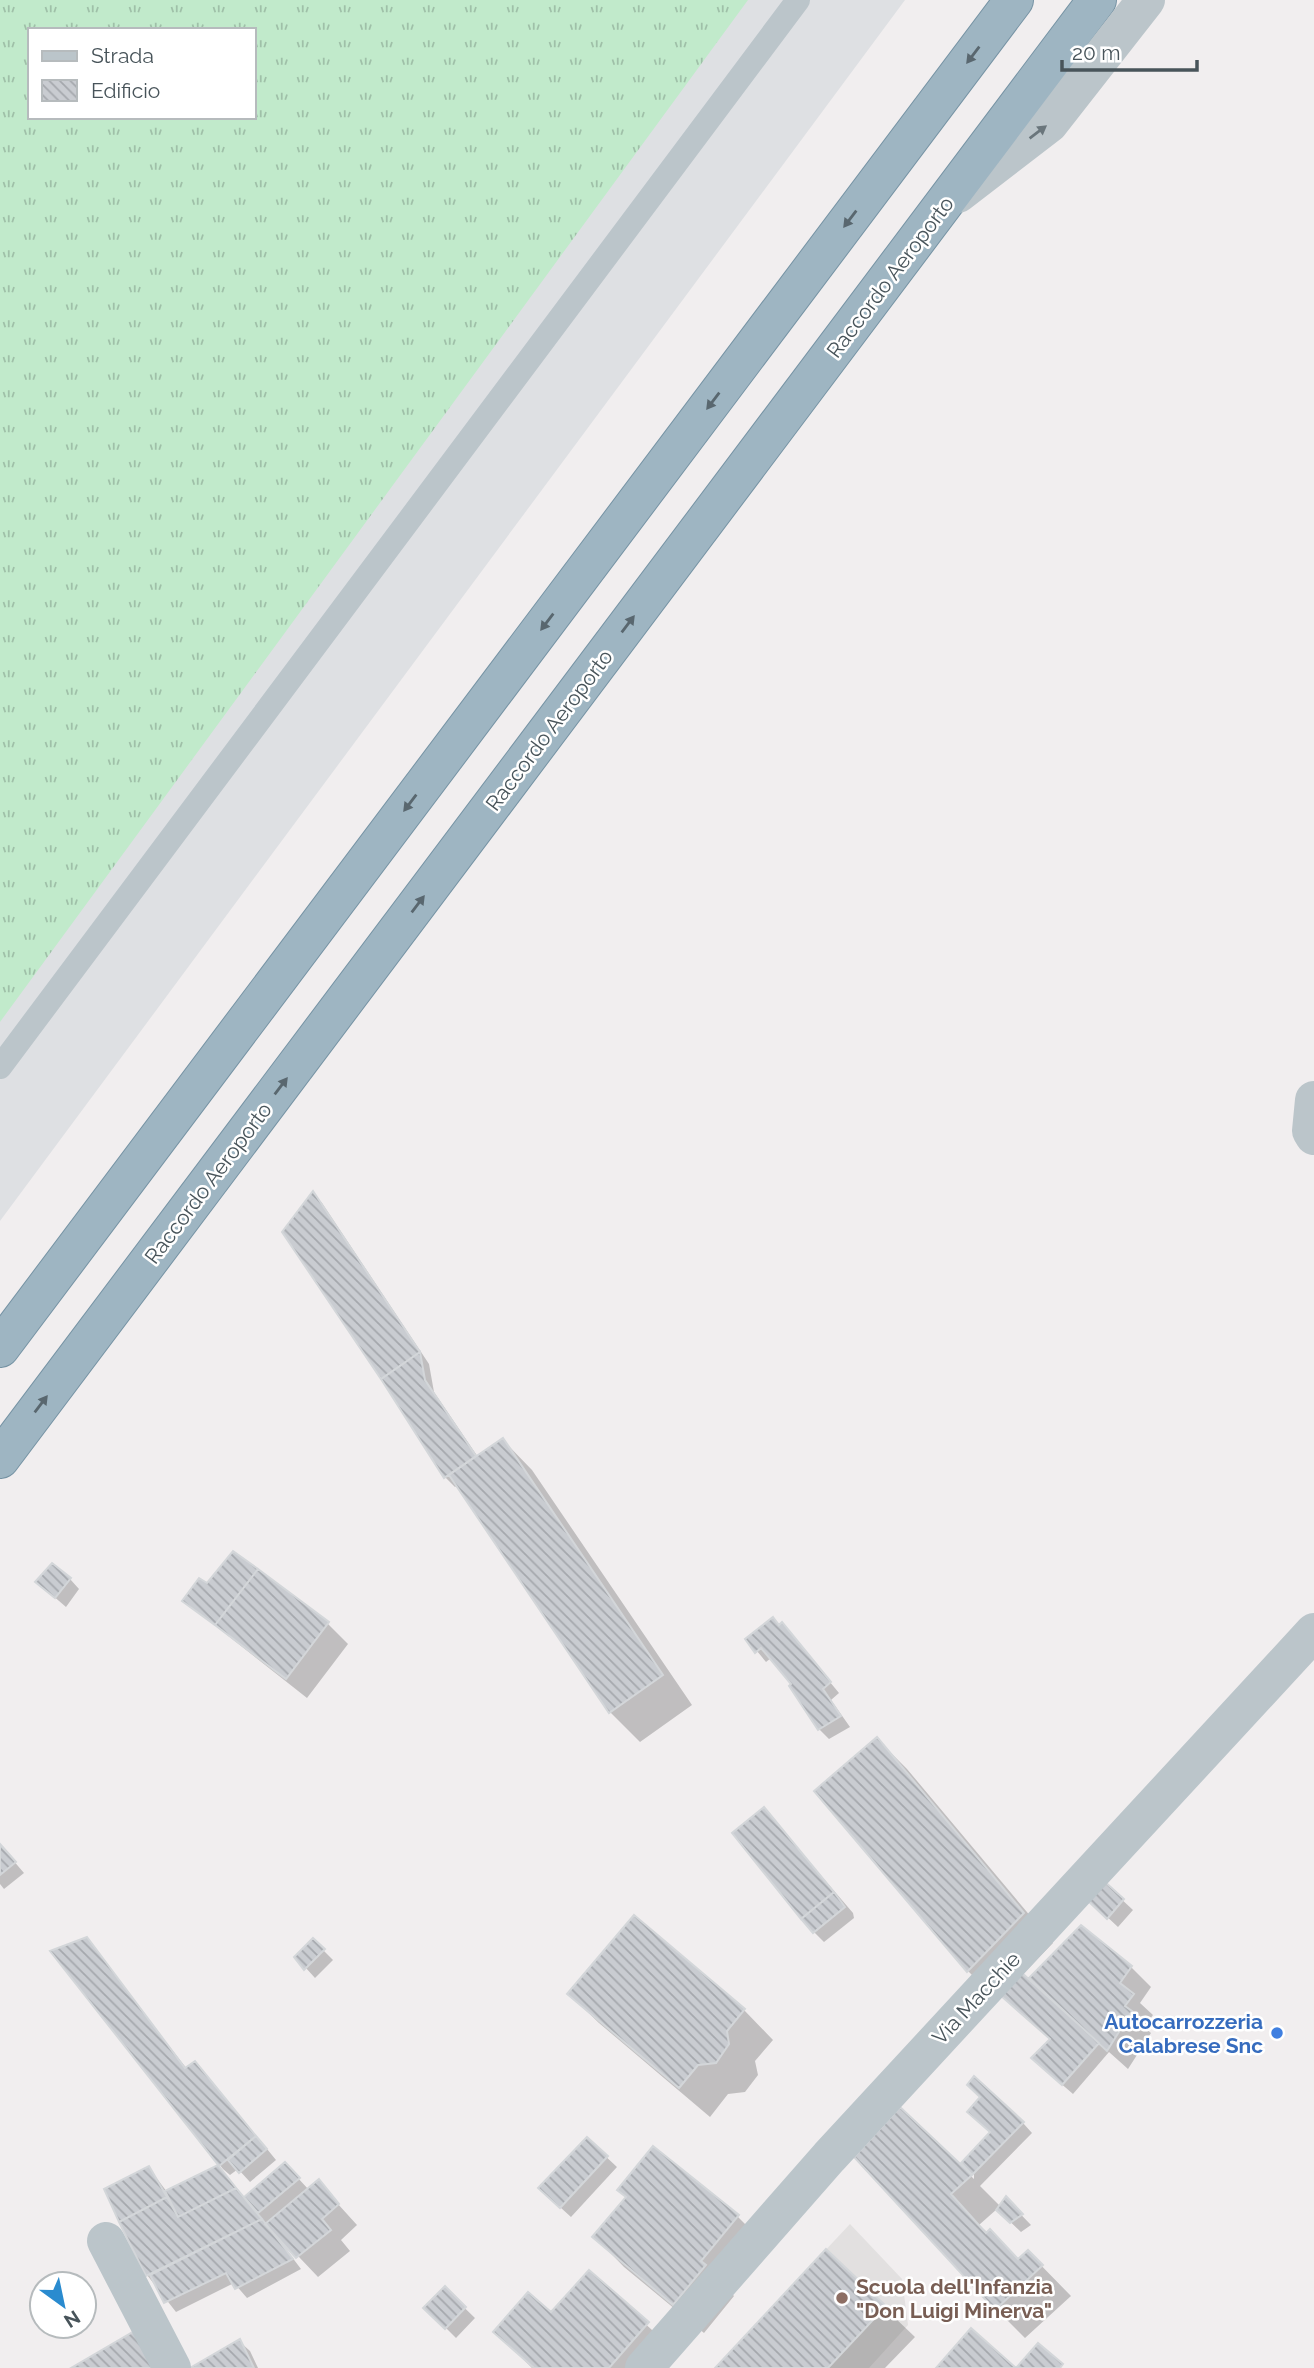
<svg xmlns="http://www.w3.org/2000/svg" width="1314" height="2368" viewBox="0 0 1314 2368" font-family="Raleway,sans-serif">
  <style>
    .education { fill: #e2e0e0 }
    .airport { fill: #dee0e3; fill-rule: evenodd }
    .grass { fill: url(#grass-tufts); fill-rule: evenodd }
    .shadow { fill: #0003 }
    .building { fill: url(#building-back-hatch); stroke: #d3d6d9; stroke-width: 2 }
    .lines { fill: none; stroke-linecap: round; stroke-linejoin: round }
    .trunk-casing { stroke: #7693a4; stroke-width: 40 }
    .service { stroke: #bbc5ca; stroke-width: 24 }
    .minor { stroke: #bbc5ca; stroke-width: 38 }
    .tertiary { stroke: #bbc5ca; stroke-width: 38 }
    .trunk { stroke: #9eb5c2; stroke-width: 38 }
    .oneway { fill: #59676f }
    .oneway2 { fill: #6a767c }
    .shop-dot { fill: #3f7fe0; stroke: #fff; stroke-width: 2.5 }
    .education-dot { fill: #8d6e63; stroke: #fff; stroke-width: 2.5 }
    .labels { text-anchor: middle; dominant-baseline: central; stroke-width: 5; stroke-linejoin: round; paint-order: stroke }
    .street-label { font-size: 21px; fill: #48545a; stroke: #fff }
    .shop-label { font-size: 21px; font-weight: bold; fill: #366cbe; stroke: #fff; text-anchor: end }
    .education-label { font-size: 21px; font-weight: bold; fill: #785e54; stroke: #fff; text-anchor: start }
  </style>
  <defs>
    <pattern id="grass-tufts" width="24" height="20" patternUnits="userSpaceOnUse" patternTransform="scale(1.75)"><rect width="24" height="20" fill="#c1eacb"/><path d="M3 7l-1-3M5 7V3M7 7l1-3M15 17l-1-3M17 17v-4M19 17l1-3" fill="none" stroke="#9fc0a8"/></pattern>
    <pattern id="building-back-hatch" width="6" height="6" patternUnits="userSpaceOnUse" patternTransform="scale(1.75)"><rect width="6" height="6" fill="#c9ccd1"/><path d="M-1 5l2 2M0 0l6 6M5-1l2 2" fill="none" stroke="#a5a8ad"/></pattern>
  </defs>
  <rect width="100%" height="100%" fill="#f1eeef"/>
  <path class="education" d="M 850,2224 L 902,2279 L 908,2325 L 869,2368 L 715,2368 Z"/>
  <path class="airport" d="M 0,0 L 905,0 L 0,1221 ZM 30,30 L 254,30 L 254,117 L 30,117 Z"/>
  <path class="grass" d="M 0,0 L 748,0 L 0,1022 ZM 30,30 L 254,30 L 254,117 L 30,117 Z"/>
  <path class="shadow" d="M 313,1193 L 322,1203 L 429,1364 L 434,1392 L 478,1457 L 503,1440 L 532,1470 L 692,1705 L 640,1742 L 610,1712 L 458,1485 L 455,1487 L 445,1477 L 284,1232 Z
    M 233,1553 L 328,1624 L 348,1644 L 307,1698 L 184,1601 L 208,1586 Z
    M 70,1579 L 79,1589 L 66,1607 L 37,1582 Z
    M 780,1626 L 791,1635 L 839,1693 L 831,1700 L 850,1727 L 829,1739 L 819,1729 L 793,1684 L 771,1658 L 766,1662 L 747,1639 Z
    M 877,1739 L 907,1769 L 1053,1943 L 1022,1975 L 1049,2000 L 1131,1967 L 1151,1987 L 1140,2003 L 1153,2015 L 1144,2027 L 1151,2033 L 1128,2069 L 1109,2052 L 1073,2094 L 1043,2068 L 1052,2039 L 1003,1994 L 997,2000 L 968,1971 Z
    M 764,1809 L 853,1913 L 854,1918 L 824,1942 L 814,1932 Z
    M 0,1845 L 24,1873 L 4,1889 L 0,1884 Z
    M 1104,1883 L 1133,1910 L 1118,1927 L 1089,1900 Z
    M 86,1939 L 187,2069 L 205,2073 L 276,2160 L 250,2182 L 238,2169 L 230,2175 L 223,2169 L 53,1951 Z
    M 313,1940 L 333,1960 L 315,1978 L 296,1957 Z
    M 569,1994 L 744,2010 L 773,2040 L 755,2061 L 758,2075 L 745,2092 L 728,2094 L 710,2117 L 599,2023 Z
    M 900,2109 L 974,2179 L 974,2174 L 963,2163 L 1023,2123 L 1032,2133 L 980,2186 L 1001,2207 L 1006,2199 L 1031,2225 L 1021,2232 L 997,2209 L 979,2225 L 1019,2260 L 1028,2252 L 1071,2296 L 1025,2338 L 996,2309 Z
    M 587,2139 L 617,2167 L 571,2217 L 550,2198 Z
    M 654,2148 L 738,2217 L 767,2246 L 730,2292 L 734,2296 L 704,2333 L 624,2267 L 595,2237 L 627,2197 Z
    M 285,2164 L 309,2190 L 318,2182 L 357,2225 L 341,2240 L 350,2251 L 318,2277 L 281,2238 L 279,2240 L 301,2269 L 247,2298 L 234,2283 L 176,2312 L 147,2275 L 149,2168 L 167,2192 L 224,2173 L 244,2198 Z
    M 826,2252 L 915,2337 L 885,2368 L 718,2368 Z
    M 589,2272 L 677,2353 L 664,2368 L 532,2368 L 495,2331 L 551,2315 Z
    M 445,2289 L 475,2318 L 456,2338 L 426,2308 Z
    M 240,2342 L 250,2351 L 258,2368 L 193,2368 Z"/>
  <path class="building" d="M 313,1191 L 420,1352 L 381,1379 L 282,1232 Z
    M 420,1352 L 425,1380 L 476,1456 L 444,1478 L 381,1379 Z
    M 503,1438 L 663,1675 L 609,1713 L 449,1475 Z
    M 233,1551 L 258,1569 L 215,1625 L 182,1601 L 199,1578 L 207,1583 Z
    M 52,1563 L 71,1578 L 55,1598 L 35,1582 Z
    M 258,1569 L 329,1622 L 286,1679 L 215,1625 Z
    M 773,1617 L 779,1625 L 782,1622 L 831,1682 L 823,1689 L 841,1716 L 818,1730 L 789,1686 L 791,1684 L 761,1648 L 755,1653 L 745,1639 Z
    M 877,1737 L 1024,1913 L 967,1972 L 814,1791 Z
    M 764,1807 L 834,1892 L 801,1919 L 732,1833 Z
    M 0,1844 L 16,1862 L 0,1875 Z
    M 1104,1881 L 1124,1899 L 1107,1919 L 1087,1900 Z
    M 834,1892 L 845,1907 L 813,1933 L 801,1919 Z
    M 634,1915 L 745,2009 L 727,2031 L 729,2044 L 716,2063 L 698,2065 L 679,2088 L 567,1994 Z
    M 1081,1925 L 1132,1966 L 1120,1983 L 1134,1994 L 1125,2006 L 1132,2011 L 1107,2051 L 1029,1978 Z
    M 87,1937 L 185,2068 L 195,2061 L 256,2136 L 219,2166 L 50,1951 Z
    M 313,1938 L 325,1949 L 304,1970 L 294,1957 Z
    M 1021,1972 L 1099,2043 L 1062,2085 L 1031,2058 L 1050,2039 L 1000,1995 Z
    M 974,2076 L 1024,2122 L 972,2175 L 961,2163 L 990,2132 L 967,2112 L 980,2097 L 967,2085 Z
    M 900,2107 L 972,2175 L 951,2194 L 986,2233 L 990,2229 L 1018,2259 L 1028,2250 L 1043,2265 L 995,2310 L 854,2157 Z
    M 256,2136 L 267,2149 L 239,2173 L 228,2160 Z
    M 587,2137 L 608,2156 L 560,2208 L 538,2188 Z
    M 653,2146 L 739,2215 L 701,2261 L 706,2265 L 673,2305 L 592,2237 L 626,2197 L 617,2190 Z
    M 285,2162 L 300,2178 L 258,2213 L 244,2197 Z
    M 218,2165 L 236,2188 L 178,2217 L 165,2191 Z
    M 149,2166 L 167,2197 L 119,2222 L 104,2189 Z
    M 319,2179 L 339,2204 L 322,2219 L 331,2230 L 296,2258 L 265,2224 Z
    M 236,2188 L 262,2219 L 146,2276 L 119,2222 L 167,2197 L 178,2217 Z
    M 1006,2196 L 1023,2214 L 1010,2223 L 996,2210 Z
    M 262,2219 L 293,2259 L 235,2289 L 226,2273 L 164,2303 L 150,2275 Z
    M 826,2249 L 886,2306 L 828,2368 L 715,2368 Z
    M 589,2270 L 649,2322 L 609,2368 L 534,2368 L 493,2332 L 528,2292 L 551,2312 Z
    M 445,2286 L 466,2307 L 445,2329 L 423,2308 Z
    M 971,2328 L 1016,2368 L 1038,2343 L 1063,2364 L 1060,2368 L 936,2368 Z
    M 138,2329 L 159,2368 L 71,2368 Z
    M 240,2339 L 254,2368 L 190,2368 Z"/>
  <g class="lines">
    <g class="trunk-casing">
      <path id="trunk" d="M 0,1348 L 1014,0
        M 0,1459 L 1097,0"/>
    </g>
    <path class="service" d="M 0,1067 L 798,0"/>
    <path class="minor" d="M 1314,1100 L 1311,1131 L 1314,1136
      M 106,2241 L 172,2368
      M 644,2368 L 829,2157 L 1314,1632"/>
    <path class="tertiary" d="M 958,194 L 1049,124 L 1146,0"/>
    <use href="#trunk" class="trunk"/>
  </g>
  <defs><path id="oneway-solid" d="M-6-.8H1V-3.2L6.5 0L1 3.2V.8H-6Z" transform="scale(1.75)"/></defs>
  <g class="oneway">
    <use href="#oneway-solid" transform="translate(973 55) rotate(127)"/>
    <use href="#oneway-solid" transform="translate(850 219) rotate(127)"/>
    <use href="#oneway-solid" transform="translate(713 401) rotate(127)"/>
    <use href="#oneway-solid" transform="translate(547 622) rotate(127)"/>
    <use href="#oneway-solid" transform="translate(628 624) rotate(-53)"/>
    <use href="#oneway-solid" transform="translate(410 803) rotate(127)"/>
    <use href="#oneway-solid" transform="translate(418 904) rotate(-53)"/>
    <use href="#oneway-solid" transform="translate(281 1086) rotate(-53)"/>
    <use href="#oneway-solid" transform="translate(41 1404) rotate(-53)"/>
  </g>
  <use class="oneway2" href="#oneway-solid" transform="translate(1038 132) rotate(-37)"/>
  <circle class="shop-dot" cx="1277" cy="2033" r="7"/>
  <circle class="education-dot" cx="842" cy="2298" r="7"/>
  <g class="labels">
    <g class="street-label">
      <text transform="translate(890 277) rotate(-53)">Raccordo Aeroporto</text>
      <text transform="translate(549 730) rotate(-53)">Raccordo Aeroporto</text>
      <text transform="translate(208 1183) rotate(-53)">Raccordo Aeroporto</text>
      <text transform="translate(976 1998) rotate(-47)">Via Macchie</text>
    </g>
    <g class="shop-label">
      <text x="1263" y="2021">Autocarrozzeria<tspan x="1263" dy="24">Calabrese Snc</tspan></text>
    </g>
    <g class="education-label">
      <text x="856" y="2286">Scuola dell'Infanzia<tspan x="856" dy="24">"Don Luigi Minerva"</tspan></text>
    </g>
  </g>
  <rect x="28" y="28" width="228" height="91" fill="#ffffff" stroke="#b6bbbd" stroke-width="2"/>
  <rect x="42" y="51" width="35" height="10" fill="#bbc5ca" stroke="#b6bbbd" stroke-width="2"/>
  <text x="91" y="63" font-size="21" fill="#48545a">Strada</text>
  <rect x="42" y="80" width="35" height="21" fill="url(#building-back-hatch)" stroke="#b6bbbd" stroke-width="2"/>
  <text x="91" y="98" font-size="21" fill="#48545a">Edificio</text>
  <g transform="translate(63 2305) rotate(147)"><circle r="33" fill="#ffffff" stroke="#b6bbbd" stroke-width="2"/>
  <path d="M0-5L12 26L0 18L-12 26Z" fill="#2a8bcf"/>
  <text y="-10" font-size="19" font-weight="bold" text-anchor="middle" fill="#48545a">N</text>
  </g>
  <path d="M1062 60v10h135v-10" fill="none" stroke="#48545a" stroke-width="3.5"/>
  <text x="1072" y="60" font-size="21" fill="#48545a" stroke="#ffffff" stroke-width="5" paint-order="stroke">20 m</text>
</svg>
